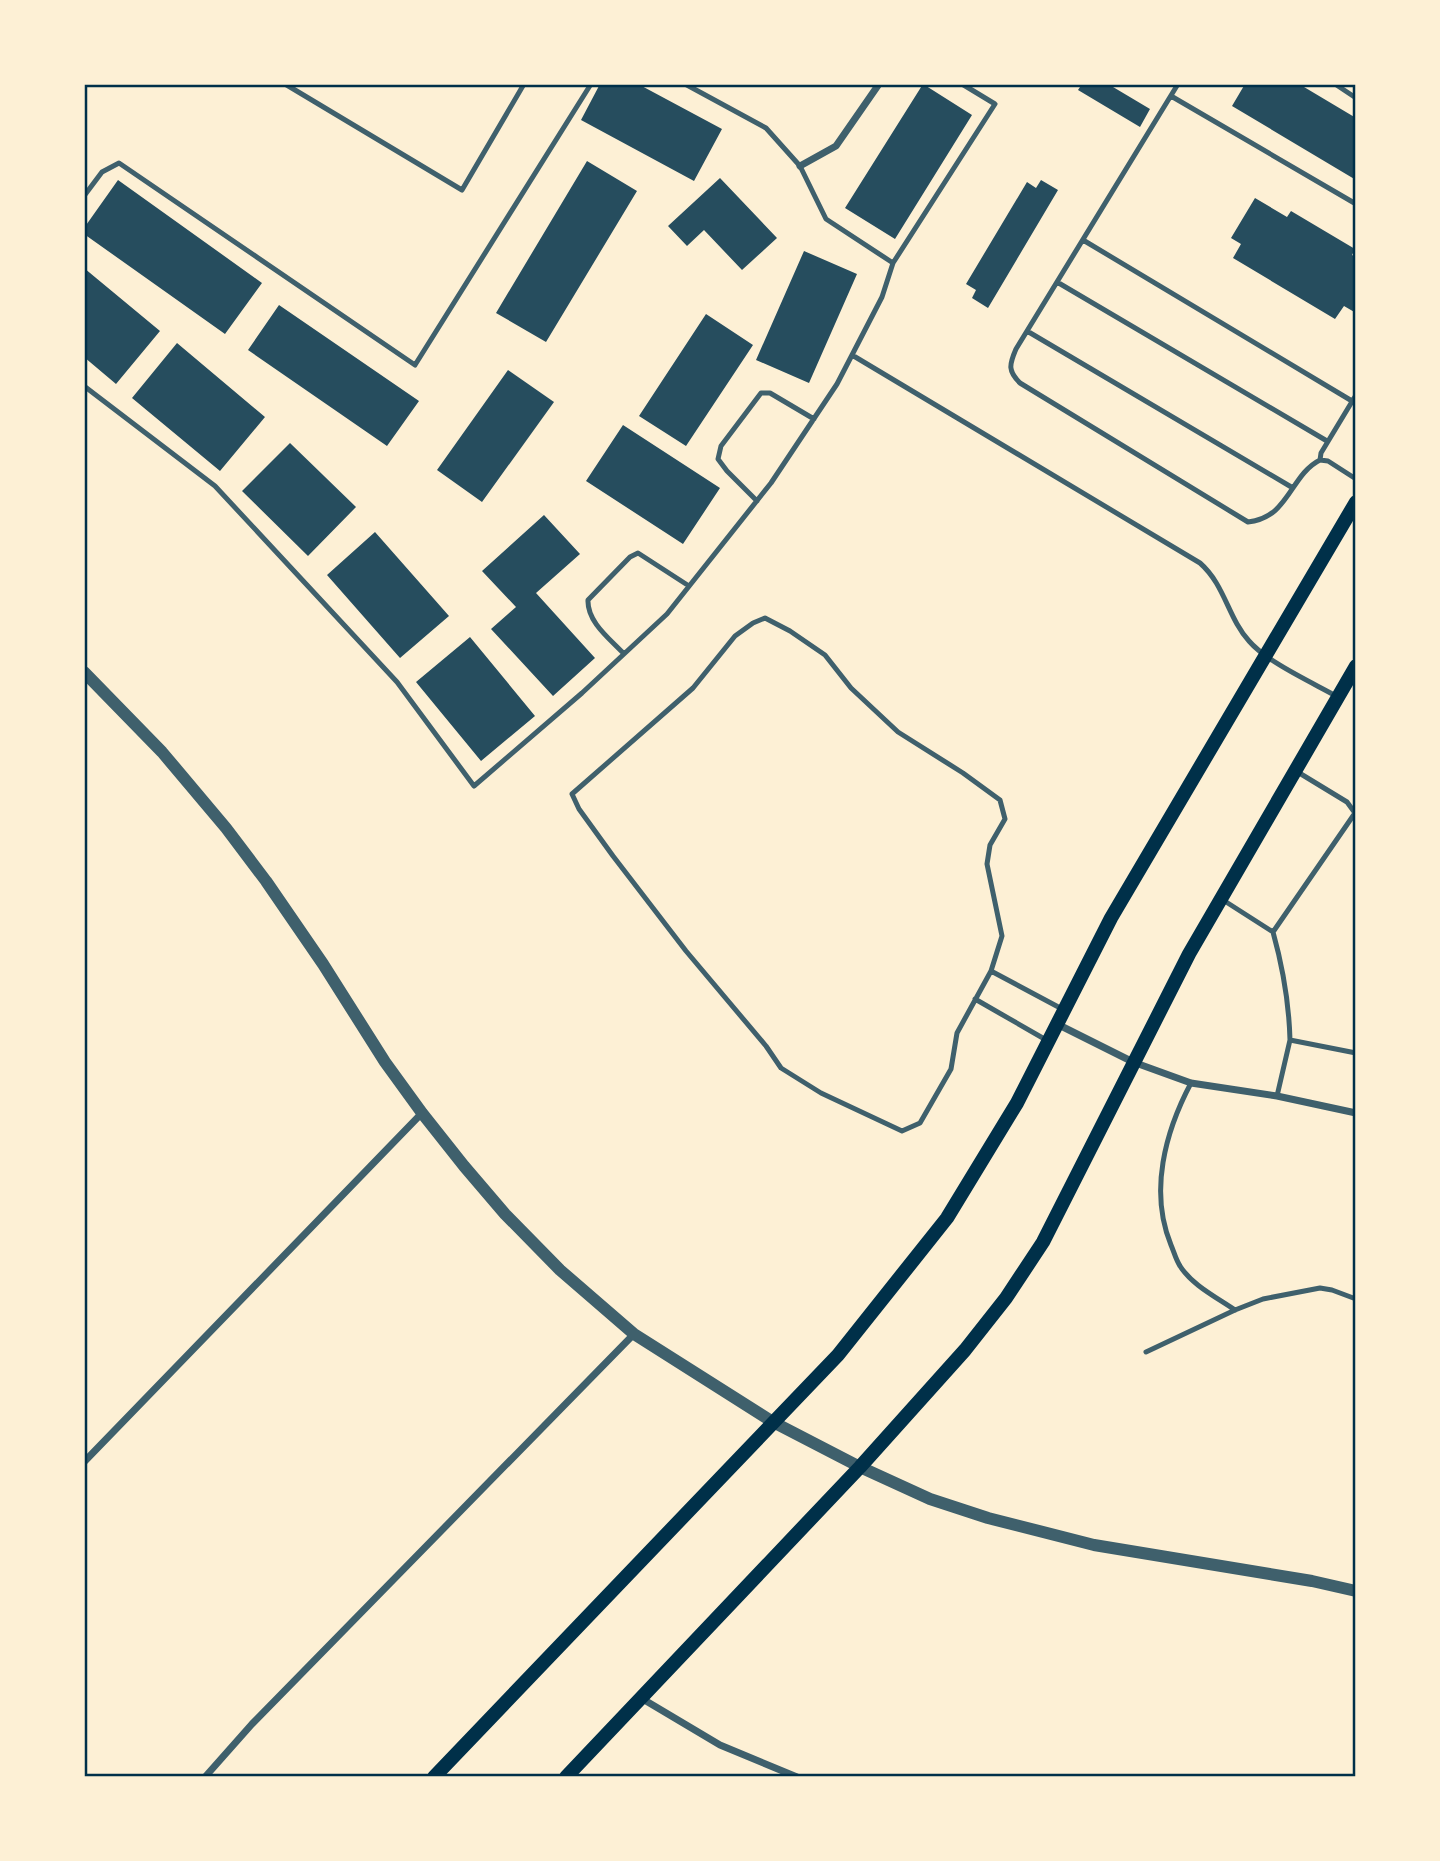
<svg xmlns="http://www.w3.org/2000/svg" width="1440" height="1861" viewBox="0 0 1440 1861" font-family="'Roboto Condensed',sans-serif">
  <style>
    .building { fill: #264d5e }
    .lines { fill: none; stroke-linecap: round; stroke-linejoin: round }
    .service { stroke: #3f606c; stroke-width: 5 }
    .minor { stroke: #3f606c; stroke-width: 7 }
    .tertiary { stroke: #3f606c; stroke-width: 12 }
    .secondary { stroke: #003049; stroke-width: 14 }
    .neatline { fill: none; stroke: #003049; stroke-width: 2.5 }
  </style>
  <rect width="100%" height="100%" fill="#fdf0d5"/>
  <path class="building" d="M 600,84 L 638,84 L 722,129 L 694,181 L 581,120 Z
    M 923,84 L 972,115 L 895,239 L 845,208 Z
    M 1082,84 L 1108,84 L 1150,109 L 1140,127 L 1078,90 Z
    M 1245,84 L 1299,84 L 1356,118 L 1356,180 L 1232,106 Z
    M 587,161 L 637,191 L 546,342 L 496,313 Z
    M 720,178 L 777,238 L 742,270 L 704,230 L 687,246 L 668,226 Z
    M 118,180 L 262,283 L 225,334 L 84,234 L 84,228 Z
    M 1041,180 L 1058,190 L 988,308 L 972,298 L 976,290 L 966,284 L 1027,182 L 1036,188 Z
    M 1255,198 L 1287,217 L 1291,211 L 1355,249 L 1352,255 L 1356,257 L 1356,313 L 1344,306 L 1335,319 L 1233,258 L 1241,244 L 1231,238 Z
    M 804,251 L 857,274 L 809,383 L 756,360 Z
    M 84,268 L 160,331 L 116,384 L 84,357 Z
    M 279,305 L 419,401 L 387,446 L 248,350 Z
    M 706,314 L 753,345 L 686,446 L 639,416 Z
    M 177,343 L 265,417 L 220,471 L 132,398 Z
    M 508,370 L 554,402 L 482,502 L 437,470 Z
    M 623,425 L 720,488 L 683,544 L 586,481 Z
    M 290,443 L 356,507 L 308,556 L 242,491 Z
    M 544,515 L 580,554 L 536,593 L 595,658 L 553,696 L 491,629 L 516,607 L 482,571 Z
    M 375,532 L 449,616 L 400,658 L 327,575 Z
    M 470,637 L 535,716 L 481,761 L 416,682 Z"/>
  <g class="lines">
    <path class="service" d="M 285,84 L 462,190 L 524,84
      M 685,84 L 766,128 L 800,166 L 826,219 L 893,263
      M 1178,84 L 1016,349 C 1009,365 1008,371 1020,383 L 1248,522 C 1289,518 1290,475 1320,460 L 1328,461 L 1356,479
      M 1335,84 L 1356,98
      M 1171,96 L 1356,204
      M 84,196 L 102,172 L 119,163 L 415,365 L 591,84
      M 1083,240 L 1352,401
      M 1057,282 L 1327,441
      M 1027,331 L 1293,488
      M 852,355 L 1200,563 C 1225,585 1228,618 1249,641 C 1267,662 1311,682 1336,696
      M 84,386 L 215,486 L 397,682 L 474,786 L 582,693 L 667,614 L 771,483 L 837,384 L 882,297 L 893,263 L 995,104 L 962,84
      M 1320,460 L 1321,453 L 1356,395
      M 757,501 L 727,471 L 718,459 L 721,446 L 761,393 L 770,393 L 814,419
      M 624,654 C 610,639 587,622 588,600 L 630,557 L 638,553 L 689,586
      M 1223,900 L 1273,932 L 1355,813 L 1347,802 L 1296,771
      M 1273,932 C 1283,968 1289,1002 1290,1040
      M 991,971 L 957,1033 L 951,1069 L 920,1123 L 902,1131 L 821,1093 L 781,1068 L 766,1046 L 686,951 L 613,856 L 579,809 L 572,794 L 693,688 L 735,636 L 753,623 L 765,618 L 790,631 L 825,655 L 851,688 L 898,732 L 963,773 L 1000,800 L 1005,819 L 990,845 L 987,864 L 1002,936 L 991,971 L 1064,1010
      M 975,999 L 1048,1041
      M 1191,1083 C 1165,1132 1149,1192 1171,1245 C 1174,1252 1176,1260 1180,1266 C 1192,1285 1216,1297 1235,1310
      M 1277,1096 L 1290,1040 L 1356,1053
      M 1146,1352 L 1235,1310 L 1263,1299 L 1320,1288 L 1332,1290 L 1356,1299"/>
    <path class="minor" d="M 800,166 L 836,146 L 879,84
      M 1057,1024 L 1133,1062 L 1191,1083 L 1277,1096 L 1356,1113
      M 84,1462 L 422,1113
      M 641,1698 L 720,1745 L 797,1777
      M 205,1777 L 252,1724 L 634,1334"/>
    <path class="tertiary" d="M 84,672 L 162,752 L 226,828 L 266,881 L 323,964 L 385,1062 L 422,1113 L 464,1166 L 505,1214 L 560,1270 L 634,1334 L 773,1422 L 860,1467 L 930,1499 L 988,1518 L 1094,1545 L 1312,1581 L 1356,1591"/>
    <path class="secondary" d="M 434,1777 L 838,1355 L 947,1218 L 1017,1103 L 1111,918 L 1356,502
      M 566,1777 L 860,1467 L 965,1350 L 1006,1298 L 1043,1242 L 1189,954 L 1356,666"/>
  </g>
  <rect width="1440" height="1861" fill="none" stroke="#fdf0d5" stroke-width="172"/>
  <rect x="86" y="86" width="1268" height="1689" class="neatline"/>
</svg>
